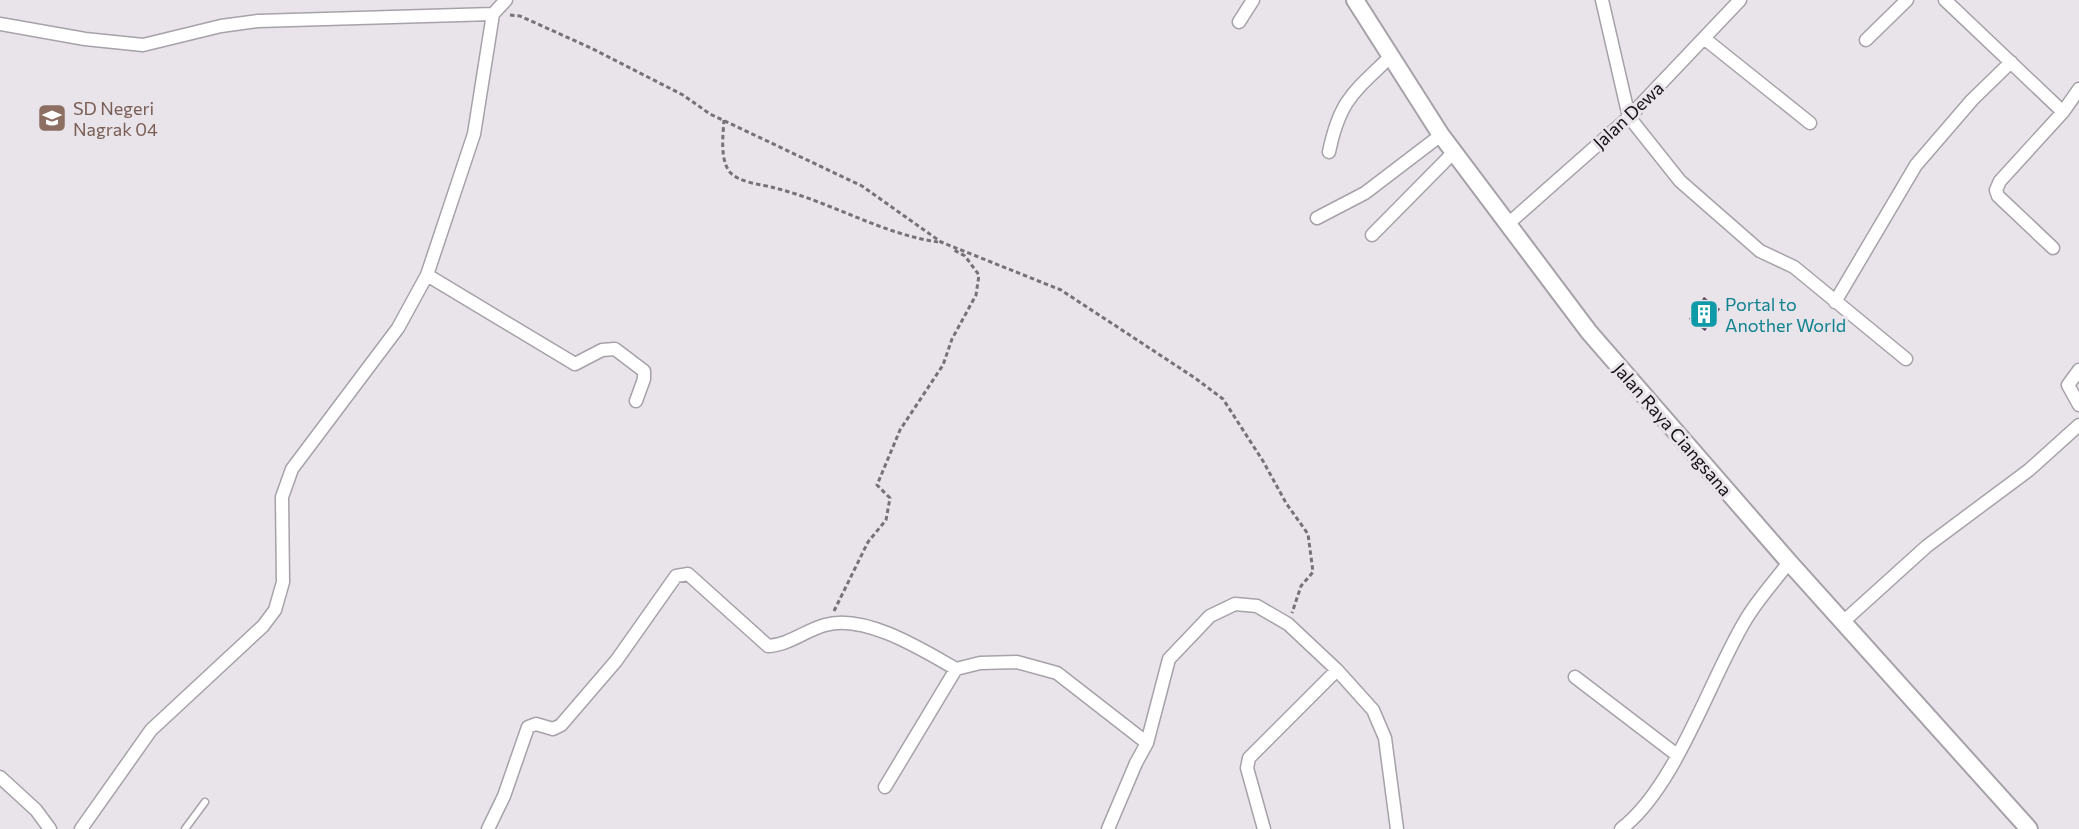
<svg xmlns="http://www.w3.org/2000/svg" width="2079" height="829" viewBox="0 0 2079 829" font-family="Commissioner,sans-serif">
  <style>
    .building { fill: #4e3854 }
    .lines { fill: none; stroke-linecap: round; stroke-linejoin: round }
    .lane-casing { stroke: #a7a1a9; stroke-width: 9 }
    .street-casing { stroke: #a7a1a9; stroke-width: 15 }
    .secondary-casing { stroke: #a7a1a9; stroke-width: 20 }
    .path { stroke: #767277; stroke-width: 3; stroke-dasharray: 4.5 3; stroke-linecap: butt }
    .lane { stroke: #fff; stroke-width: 6 }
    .street { stroke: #fff; stroke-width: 12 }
    .secondary { stroke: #fff; stroke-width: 16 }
    .labels { text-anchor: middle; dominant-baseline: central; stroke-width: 6; stroke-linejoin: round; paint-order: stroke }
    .education-label { font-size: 18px; fill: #785e54; stroke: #e9e3ea; text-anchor: start }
    .street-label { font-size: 18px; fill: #131113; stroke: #e9e3ea }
    .culture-label { font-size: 18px; fill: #0d838f; stroke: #e9e3ea; text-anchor: start }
  </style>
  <rect width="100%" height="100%" fill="#e9e3ea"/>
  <path class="building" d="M 1704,297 L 1720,309 L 1705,331 L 1689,319 Z"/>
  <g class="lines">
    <g class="lane-casing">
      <path id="lane" d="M 185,829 L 205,802"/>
    </g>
    <g class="street-casing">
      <path id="street" d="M 1602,0 L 1629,117 L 1680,181 L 1760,251 L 1794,267 L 1906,359
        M 1945,0 L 2063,112
        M 1239,22 L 1253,0
        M 0,24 L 85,39 L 143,45 L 221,26 L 258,21 L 493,14
        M 1705,39 L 1810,123
        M 1866,40 L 1907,0
        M 1329,152 C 1340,99 1354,92 1391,56
        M 1317,218 L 1365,193 L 1441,135
        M 1509,223 L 1629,117 L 1740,0
        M 1372,235 L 1454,152
        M 2053,248 L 1998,196 L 1996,190 L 2000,181 L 2063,112 L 2079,89
        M 427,275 L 575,364 L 602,350 L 615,349 L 644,371 L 644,379 L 636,401
        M 1835,302 L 1916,165 L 1972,100 L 2011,62
        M 2079,370 L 2068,385 L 2079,405
        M 1844,621 L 1927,546 L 2029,470 L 2079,425
        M 1575,677 L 1677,755
        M 0,777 L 36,810 L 50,829
        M 885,787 L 956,669 L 980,663 L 1017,662 L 1057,673 L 1147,743
        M 81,829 L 151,730 L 263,626 L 275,610 L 283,582 L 282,497 L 292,469 L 398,328 L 427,275 L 474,134 L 493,14 L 506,0
        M 488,829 L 504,796 L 528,727 L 536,724 L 553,729 L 561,725 L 616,661 L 676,576 L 688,574 L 768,646 C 789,645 806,630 825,625 C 864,613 923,650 956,669
        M 1108,829 L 1136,763 L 1147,743 L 1169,659 L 1210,616 L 1235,604 L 1257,606 L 1288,624 L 1337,670 L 1373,710 L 1385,738 L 1397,829
        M 1264,829 L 1247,768 L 1249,758 L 1337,670
        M 1621,829 C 1676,787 1709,681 1745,621 C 1757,600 1775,581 1789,562"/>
    </g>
    <g class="secondary-casing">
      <path id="secondary" d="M 1355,0 L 1441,135 L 1589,332 L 1789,562 L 2029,829"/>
    </g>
    <path class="path" d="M 510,15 L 520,16 L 591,48 L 683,95 L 710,114 L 862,186 L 941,242 L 1061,290 L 1195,378 L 1223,399 L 1263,461 L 1286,503 L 1308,534 L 1313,572 L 1301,586 L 1292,613
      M 724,120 C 723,135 720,158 729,171 C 738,183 761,184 775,188 C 831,202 882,234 938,242
      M 834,611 L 868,542 L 886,520 L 890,498 L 877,485 L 900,430 L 943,365 L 952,339 L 976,295 L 979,275 L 965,256 L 952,249"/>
    <use href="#lane" class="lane"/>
    <use href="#street" class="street"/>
    <use href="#secondary" class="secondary"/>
  </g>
  <defs>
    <g id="school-square" transform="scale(1.5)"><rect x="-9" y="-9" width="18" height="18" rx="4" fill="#8d6e63" stroke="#e9e3ea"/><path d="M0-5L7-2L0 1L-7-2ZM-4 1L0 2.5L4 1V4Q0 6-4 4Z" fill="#fff"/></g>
    <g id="building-square" transform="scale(1.5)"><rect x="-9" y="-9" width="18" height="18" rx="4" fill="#0f9aa8" stroke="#e9e3ea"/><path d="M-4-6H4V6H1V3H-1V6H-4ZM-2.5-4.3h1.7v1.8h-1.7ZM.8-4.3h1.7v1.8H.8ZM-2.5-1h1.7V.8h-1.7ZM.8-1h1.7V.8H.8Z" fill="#fff"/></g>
  </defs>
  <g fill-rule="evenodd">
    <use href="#school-square" x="52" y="118"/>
    <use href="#building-square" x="1704" y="314"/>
  </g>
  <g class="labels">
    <g class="education-label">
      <text x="73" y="108">SD Negeri<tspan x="73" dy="21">Nagrak 04</tspan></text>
    </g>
    <g class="street-label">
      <text transform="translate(1628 115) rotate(-43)">Jalan Dewa</text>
      <text transform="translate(1673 429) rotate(49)">Jalan Raya Ciangsana</text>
    </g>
    <g class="culture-label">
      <text x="1725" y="304">Portal to<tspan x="1725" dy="21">Another World</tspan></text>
    </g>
  </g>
</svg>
